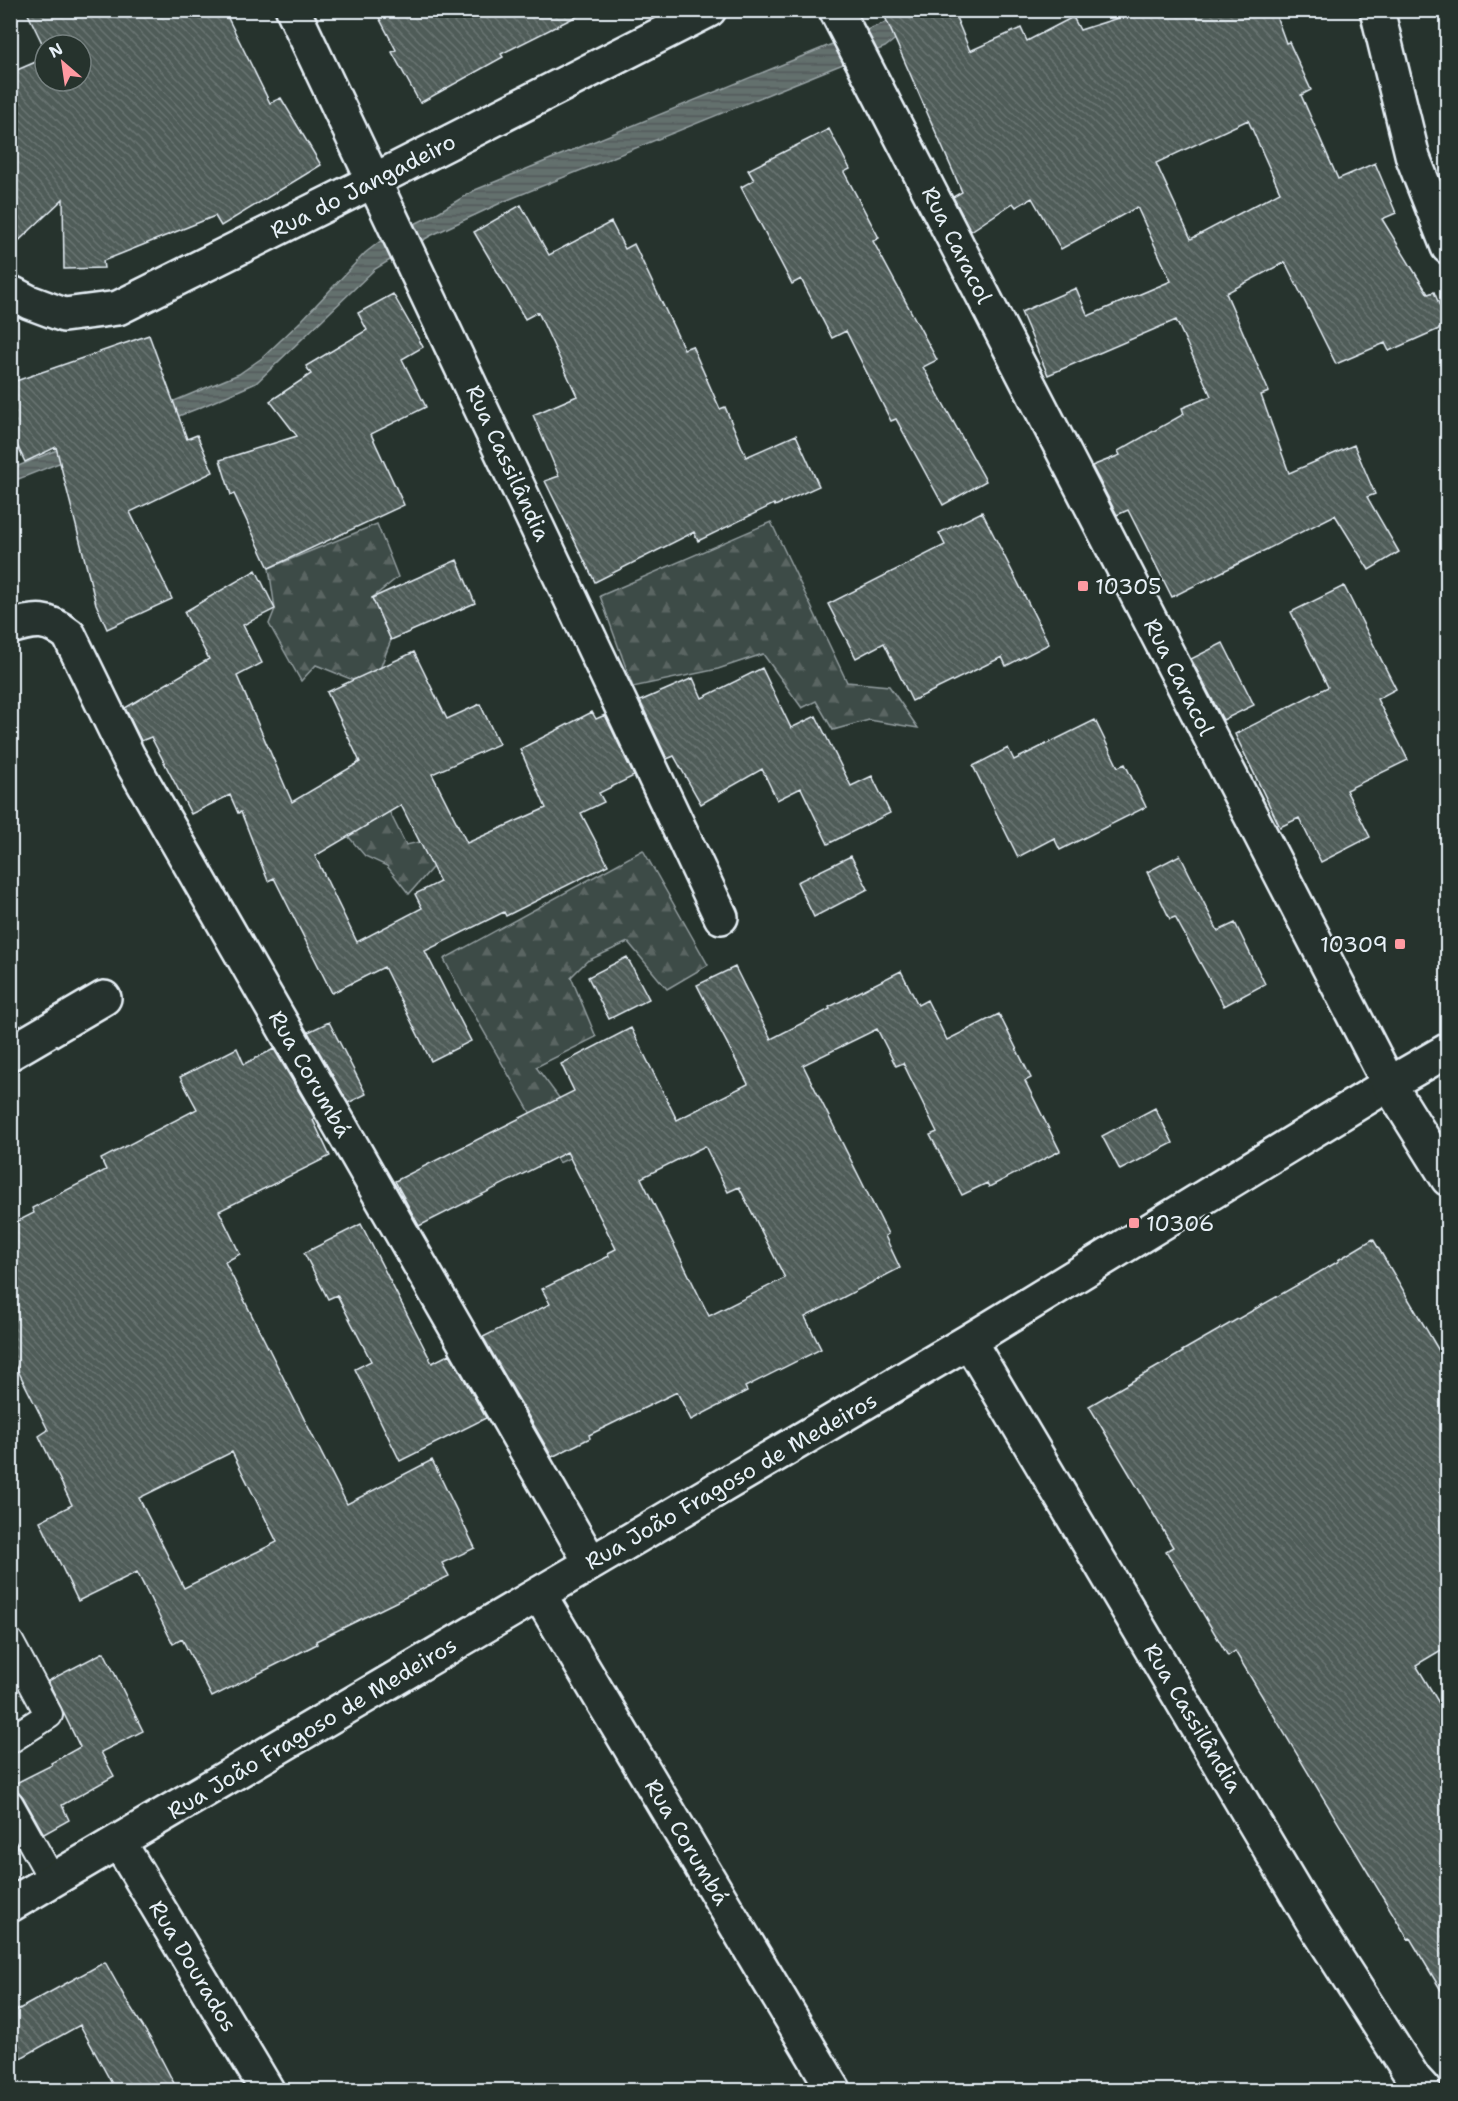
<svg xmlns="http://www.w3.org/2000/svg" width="1458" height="2101" viewBox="0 0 1458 2101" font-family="'Shantell Sans',sans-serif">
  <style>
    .forest { fill: url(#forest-firs); stroke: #939ea0; stroke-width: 1.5 }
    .water { fill: url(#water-rules); stroke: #98a3a5; stroke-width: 1.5 }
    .building { fill: url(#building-back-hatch); stroke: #e8f1f8; stroke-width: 1.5; fill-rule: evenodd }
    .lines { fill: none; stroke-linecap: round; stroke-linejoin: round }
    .pedestrian-casing { stroke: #e8f1f8; stroke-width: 30 }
    .minor-casing { stroke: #e8f1f8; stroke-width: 38 }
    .tertiary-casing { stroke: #e8f1f8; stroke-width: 38 }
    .pedestrian { stroke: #26332d; stroke-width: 26 }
    .minor { stroke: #26332d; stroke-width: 33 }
    .tertiary { stroke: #26332d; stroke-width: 33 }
    .poi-dot { fill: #ff9aa2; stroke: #26332d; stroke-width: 2 }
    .labels { text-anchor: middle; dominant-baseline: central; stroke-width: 4.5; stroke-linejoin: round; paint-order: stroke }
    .street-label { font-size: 22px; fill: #e8f1f8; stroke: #26332d }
    .poi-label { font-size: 22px; fill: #e8f1f8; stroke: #26332d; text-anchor: start }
  </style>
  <defs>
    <pattern id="forest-firs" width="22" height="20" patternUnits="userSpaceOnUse" patternTransform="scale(1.5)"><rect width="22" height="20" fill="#3e4b47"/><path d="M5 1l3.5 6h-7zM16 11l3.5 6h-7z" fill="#5a6562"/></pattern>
    <pattern id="water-rules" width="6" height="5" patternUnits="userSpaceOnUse" patternTransform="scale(1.5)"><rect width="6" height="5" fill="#636f6d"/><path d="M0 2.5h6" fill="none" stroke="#535a5a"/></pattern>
    <pattern id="building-back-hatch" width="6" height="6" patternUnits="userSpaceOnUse" patternTransform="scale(1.5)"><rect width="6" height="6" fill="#505c59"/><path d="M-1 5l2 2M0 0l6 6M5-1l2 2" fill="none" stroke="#697472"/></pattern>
  </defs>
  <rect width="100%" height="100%" fill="#26332d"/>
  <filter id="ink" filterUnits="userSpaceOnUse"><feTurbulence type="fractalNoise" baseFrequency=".0167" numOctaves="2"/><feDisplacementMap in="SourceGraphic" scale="12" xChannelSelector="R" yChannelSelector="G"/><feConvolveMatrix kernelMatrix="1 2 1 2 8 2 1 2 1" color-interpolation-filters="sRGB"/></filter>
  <g filter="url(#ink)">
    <path class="forest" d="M 771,522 L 847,682 L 889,686 L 918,728 L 869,720 L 833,730 L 816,701 L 802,708 L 763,654 L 718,669 L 633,687 L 600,596 Z
      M 377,524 L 398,577 L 372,598 L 391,640 L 378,674 L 353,680 L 316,665 L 301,681 L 269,624 L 275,609 L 269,568 Z
      M 358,761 L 387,761 L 378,789 L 406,845 L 429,840 L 438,861 L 409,894 L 387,866 L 365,856 L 348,836 L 354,813 Z
      M 643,850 L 708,965 L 667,989 L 628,942 L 587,961 L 571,977 L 596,1037 L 536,1067 L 595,1146 L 559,1163 L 463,995 L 444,959 Z"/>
    <path class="water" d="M 913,11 L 931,11 L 885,47 L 505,201 L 430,236 L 375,269 L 256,383 L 199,408 L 11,482 L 11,469 L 239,374 L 262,358 L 301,321 L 365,253 L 382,240 L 435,214 L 475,190 Z"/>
    <path class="building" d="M 26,10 L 224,10 L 270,103 L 281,98 L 321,165 L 221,226 L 215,216 L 103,261 L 104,268 L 64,269 L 63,199 L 10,249 L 10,73 L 45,58 L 45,81 L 81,81 L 81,45 L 45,45 L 45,49 Z
      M 375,10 L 589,10 L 501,54 L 503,57 L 420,103 L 392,52 L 396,50 Z
      M 882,10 L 953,10 L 970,51 L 1021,28 L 1027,41 L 1073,17 L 1080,30 L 1143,10 L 1274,10 L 1286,43 L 1289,42 L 1311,90 L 1301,95 L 1338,179 L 1375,163 L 1396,213 L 1382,219 L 1428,294 L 1434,292 L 1448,325 L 1389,351 L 1385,343 L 1336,364 L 1285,262 L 1226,293 L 1269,392 L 1261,395 L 1289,473 L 1354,445 L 1375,494 L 1367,497 L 1399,552 L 1369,570 L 1335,515 L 1172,597 L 1128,510 L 1117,515 L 1092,466 L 1120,455 L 1118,451 L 1184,414 L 1182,408 L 1211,396 L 1176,320 L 1048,375 L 1021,312 L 1076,288 L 1088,316 L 1171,281 L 1137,207 L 1061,249 L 1032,198 L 1016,207 L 1013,203 L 971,231 L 953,197 L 962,192 ZM 1248,120 L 1280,192 L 1191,239 L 1156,163 Z
      M 829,129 L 850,169 L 844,172 L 879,238 L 873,241 L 937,360 L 923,367 L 986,481 L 943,505 L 896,419 L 891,421 L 846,331 L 832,338 L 801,279 L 792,284 L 741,187 L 754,180 L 748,170 Z
      M 521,205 L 549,255 L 611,222 L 625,249 L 634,244 L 684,349 L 692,346 L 720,409 L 725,407 L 746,457 L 796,435 L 819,486 L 775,506 L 774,504 L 698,541 L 694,532 L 595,582 L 545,481 L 559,476 L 533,415 L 577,396 L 538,312 L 525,319 L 474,232 Z
      M 393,294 L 423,347 L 402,359 L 426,407 L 371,434 L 404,505 L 269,568 L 234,494 L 231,495 L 220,460 L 297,436 L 270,401 L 311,374 L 306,366 L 367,330 L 358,313 Z
      M 149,335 L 187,439 L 197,435 L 213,472 L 130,512 L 172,599 L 107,629 L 96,604 L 56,447 L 25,462 L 10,430 L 10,383 Z
      M 982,512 L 1049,644 L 1006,666 L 1002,657 L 912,701 L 884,643 L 856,658 L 828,604 L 945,545 L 939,533 Z
      M 457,560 L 475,603 L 391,640 L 372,598 Z
      M 256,570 L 275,609 L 243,625 L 262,663 L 237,676 L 292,802 L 360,762 L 327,692 L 414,652 L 447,719 L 480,704 L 499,744 L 432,774 L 467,843 L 546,808 L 520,749 L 592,712 L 596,719 L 605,715 L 634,776 L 599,793 L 604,802 L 581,813 L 608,865 L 506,916 L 504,912 L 425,951 L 471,1041 L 431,1061 L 384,967 L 332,993 L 274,878 L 268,881 L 241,812 L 238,813 L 230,795 L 191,814 L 151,737 L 141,741 L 125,708 L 209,659 L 184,612 ZM 401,805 L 440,882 L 415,894 L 422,908 L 357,942 L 315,856 Z
      M 1344,586 L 1396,689 L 1377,699 L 1408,760 L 1346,790 L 1370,837 L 1321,862 L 1299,818 L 1280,827 L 1235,734 L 1328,687 L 1291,612 Z
      M 1223,643 L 1254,705 L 1223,720 L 1191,659 Z
      M 762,668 L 791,728 L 816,716 L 851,786 L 872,776 L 890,813 L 828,844 L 801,788 L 777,800 L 762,769 L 701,804 L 674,756 L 667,759 L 640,701 L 693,678 L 702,698 Z
      M 1095,720 L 1118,767 L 1125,764 L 1146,807 L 1060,850 L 1054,838 L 1018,857 L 973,766 L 1008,748 L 1014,760 Z
      M 1180,855 L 1218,931 L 1235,923 L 1265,984 L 1224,1006 L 1175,917 L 1170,919 L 1147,872 Z
      M 851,856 L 868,889 L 814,917 L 797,882 Z
      M 627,957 L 649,999 L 609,1019 L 588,977 Z
      M 735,967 L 771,1039 L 830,1009 L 829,1007 L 901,971 L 918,1005 L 927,1000 L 947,1040 L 999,1014 L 1031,1078 L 1025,1081 L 1060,1151 L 989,1187 L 987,1183 L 962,1195 L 930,1135 L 937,1132 L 903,1063 L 896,1066 L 877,1029 L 803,1065 L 888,1234 L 885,1236 L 900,1268 L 805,1317 L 821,1349 L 745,1387 L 747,1391 L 691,1420 L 677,1392 L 589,1435 L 590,1438 L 552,1457 L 483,1337 L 550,1304 L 542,1289 L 609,1256 L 608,1253 L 616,1249 L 567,1152 L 419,1226 L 395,1181 L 574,1091 L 561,1064 L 631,1028 L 677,1120 L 748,1084 L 697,985 ZM 705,1146 L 728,1192 L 739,1187 L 785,1278 L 709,1316 L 641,1178 Z
      M 329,1022 L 366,1094 L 348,1103 L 308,1032 Z
      M 237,1048 L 244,1064 L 274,1049 L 315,1119 L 313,1120 L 330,1156 L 219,1211 L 240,1254 L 225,1262 L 347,1504 L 432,1460 L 475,1548 L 442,1563 L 449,1576 L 316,1641 L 317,1644 L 212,1697 L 182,1639 L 173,1644 L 137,1572 L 78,1601 L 40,1521 L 72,1505 L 39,1436 L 48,1430 L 10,1355 L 10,1225 L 34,1213 L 32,1208 L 106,1170 L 101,1159 L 197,1109 L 180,1077 ZM 232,1452 L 277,1542 L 184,1588 L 139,1498 Z
      M 1155,1108 L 1173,1143 L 1120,1170 L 1102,1136 Z
      M 361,1224 L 432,1363 L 450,1354 L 486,1418 L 400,1461 L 355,1369 L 371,1361 L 337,1295 L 328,1299 L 304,1253 Z
      M 1373,1239 L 1448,1366 L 1448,1646 L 1416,1665 L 1448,1718 L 1448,2002 L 1410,1938 L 1408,1939 L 1235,1651 L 1228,1656 L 1166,1551 L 1173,1547 L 1089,1406 L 1183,1352 L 1182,1351 L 1339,1261 L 1338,1260 Z
      M 104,1652 L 143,1731 L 101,1752 L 114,1776 L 62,1805 L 69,1820 L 44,1834 L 23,1797 L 18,1791 L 10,1789 L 10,1786 L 52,1765 L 51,1763 L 80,1747 L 48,1681 Z
      M 105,1962 L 128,2003 L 152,2041 L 178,2091 L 116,2091 L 80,2025 L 10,2064 L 10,2014 Z"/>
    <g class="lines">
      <g class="pedestrian-casing">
        <path id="pedestrian" d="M 10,1642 L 49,1715 L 10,1740
          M 10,1804 L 53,1881"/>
      </g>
      <g class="minor-casing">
        <path id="minor" d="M 293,10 L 721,917
          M 1377,10 L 1413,158 L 1448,247
          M 10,292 L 29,302 L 64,315 L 118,308 L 373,181 L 709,10
          M 10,627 C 36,619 48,618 69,635 L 128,756 L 591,1563
          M 10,1053 L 104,998
          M 969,1341 L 1312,1920 L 1414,2079 L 1424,2090
          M 539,1594 L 834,2090
          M 119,1842 L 267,2090
          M 10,1905 L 969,1341 L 1389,1084"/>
      </g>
      <g class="tertiary-casing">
        <path id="tertiary" d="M 836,10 L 1389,1084 L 1448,1179
          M 1389,1084 L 1448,1050"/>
      </g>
      <use href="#pedestrian" class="pedestrian"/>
      <use href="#minor" class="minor"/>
      <use href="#tertiary" class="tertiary"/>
    </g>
  </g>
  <g class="poi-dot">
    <rect x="1077" y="580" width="12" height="12" rx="3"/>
    <rect x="1394" y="938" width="12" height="12" rx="3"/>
    <rect x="1128" y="1217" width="12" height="12" rx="3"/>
  </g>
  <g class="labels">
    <g class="street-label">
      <text transform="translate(363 186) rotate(-27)">Rua do Jangadeiro</text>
      <text transform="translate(957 245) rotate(63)">Rua Caracol</text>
      <text transform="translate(508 463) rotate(65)">Rua Cassilândia</text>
      <text transform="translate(1179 677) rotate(63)">Rua Caracol</text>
      <text transform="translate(310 1074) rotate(60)">Rua Corumbá</text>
      <text transform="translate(731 1481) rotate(-30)">Rua João Fragoso de Medeiros</text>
      <text transform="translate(1193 1718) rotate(59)">Rua Cassilândia</text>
      <text transform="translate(312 1728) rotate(-31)">Rua João Fragoso de Medeiros</text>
      <text transform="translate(687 1842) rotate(59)">Rua Corumbá</text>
      <text transform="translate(193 1966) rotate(59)">Rua Dourados</text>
    </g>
    <g class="poi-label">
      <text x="1095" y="586">10305</text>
      <text x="1388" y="944" text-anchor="end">10309</text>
      <text x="1146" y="1223">10306</text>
    </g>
  </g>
  <rect width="1458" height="2101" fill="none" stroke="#26332d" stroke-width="36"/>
  <rect x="18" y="18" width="1422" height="2065" fill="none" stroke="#e8f1f8" stroke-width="2" filter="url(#ink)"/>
  <g transform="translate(63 63) rotate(331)"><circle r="28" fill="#26332d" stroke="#747f7e" stroke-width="1.5"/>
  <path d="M0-4.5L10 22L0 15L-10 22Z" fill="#ff9aa2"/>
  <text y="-9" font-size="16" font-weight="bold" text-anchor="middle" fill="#e8f1f8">N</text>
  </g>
</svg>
